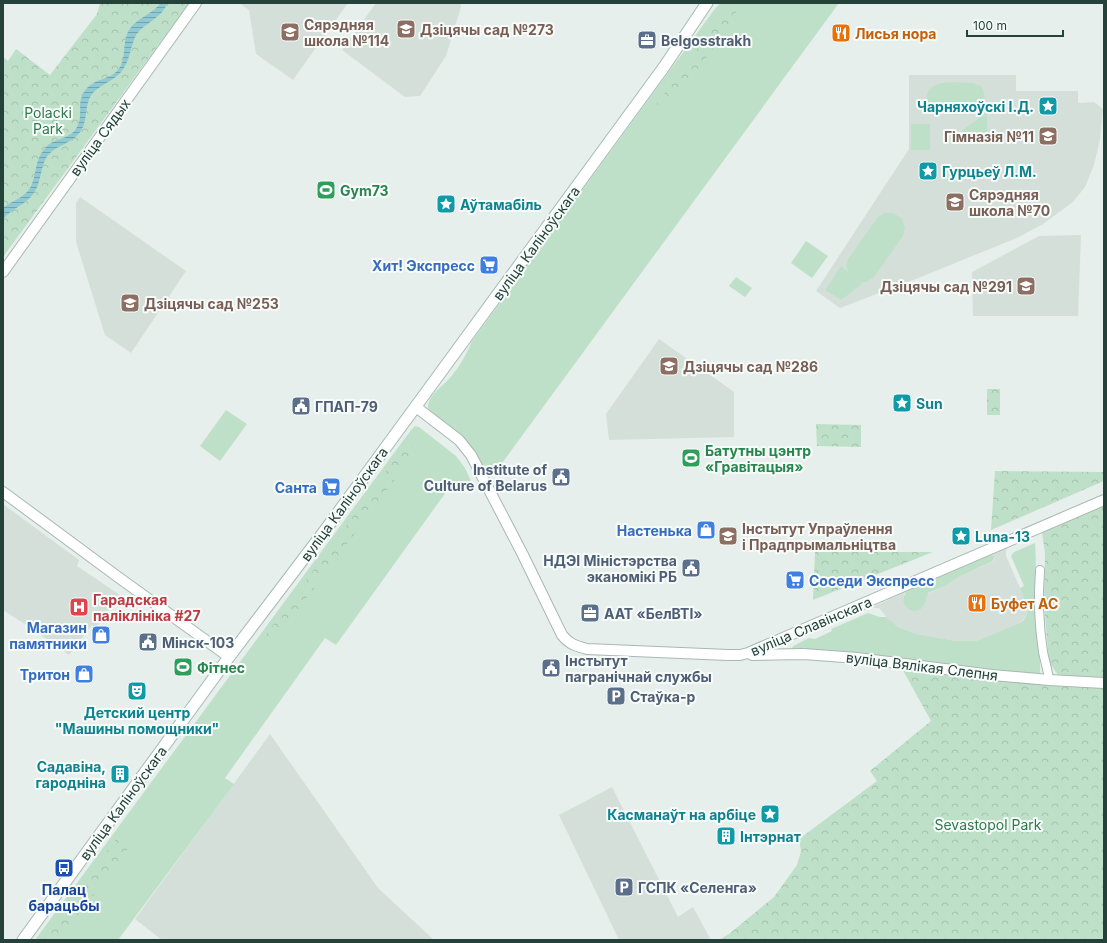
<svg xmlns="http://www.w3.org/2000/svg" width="1107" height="943" viewBox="0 0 1107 943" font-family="Inter,sans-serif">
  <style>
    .built { fill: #d4dfda }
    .green { fill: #bfe0c8 }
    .forest { fill: url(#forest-crowns) }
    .water { fill: url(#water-rules) }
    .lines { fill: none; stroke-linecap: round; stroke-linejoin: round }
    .minor-casing { stroke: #a8b8b2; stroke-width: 10 }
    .tertiary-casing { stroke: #a8b8b2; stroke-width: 12 }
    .secondary-casing { stroke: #a4bbb3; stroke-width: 13 }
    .minor { stroke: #fff; stroke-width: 8 }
    .tertiary { stroke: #fff; stroke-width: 10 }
    .secondary { stroke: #fff; stroke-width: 11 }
    .labels { text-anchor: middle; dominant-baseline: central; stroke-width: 4; stroke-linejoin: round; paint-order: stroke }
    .education-label { font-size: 14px; font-weight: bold; fill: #785e54; stroke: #f7fbf9; text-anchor: start }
    .food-label { font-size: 14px; font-weight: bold; fill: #c56008; stroke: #f7fbf9; text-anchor: start }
    .service-label { font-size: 14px; font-weight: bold; fill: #4e5e75; stroke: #f7fbf9; text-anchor: start }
    .culture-label { font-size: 14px; font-weight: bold; fill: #0d838f; stroke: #f7fbf9; text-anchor: start }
    .park-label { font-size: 14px; fill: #2d7a4b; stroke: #f7fbf9 }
    .street-label { font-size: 14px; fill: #24423a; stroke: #f7fbf9 }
    .leisure-label { font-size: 14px; font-weight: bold; fill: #27864d; stroke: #f7fbf9; text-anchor: start }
    .shop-label { font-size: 14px; font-weight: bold; fill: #366cbe; stroke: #f7fbf9; text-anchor: end }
    .health-label { font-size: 14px; font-weight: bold; fill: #be3a42; stroke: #f7fbf9; text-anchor: start }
    .transit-label { font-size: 14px; font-weight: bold; fill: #164399; stroke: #f7fbf9 }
  </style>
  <defs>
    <pattern id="forest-crowns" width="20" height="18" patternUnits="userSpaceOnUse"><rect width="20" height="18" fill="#bfe0c8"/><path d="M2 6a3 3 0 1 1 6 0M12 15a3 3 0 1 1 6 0" fill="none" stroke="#a4c1ad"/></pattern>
    <pattern id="water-rules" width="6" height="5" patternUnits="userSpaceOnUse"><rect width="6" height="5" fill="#8ec9d4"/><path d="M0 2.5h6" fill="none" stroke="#74a5ad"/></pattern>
  </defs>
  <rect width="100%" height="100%" fill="#e6efeb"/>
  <path class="built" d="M 239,3 L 348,3 L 293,80 L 256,54 L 249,10 Z
    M 376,3 L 460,3 L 461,7 L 446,56 L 420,96 L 405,97 L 342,50 Z
    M 909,75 L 1016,75 L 1016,91 L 1078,91 L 1078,103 L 1094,102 L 1103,109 L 1100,139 L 1094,165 L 1085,187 L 1073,202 L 1043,224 L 1019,237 L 916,279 L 840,308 L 816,291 L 909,149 Z
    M 80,197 L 186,271 L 131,353 L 105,335 L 76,242 L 76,203 Z
    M 1081,235 L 1078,316 L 973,316 L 972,272 L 1039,236 Z
    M 659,339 L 734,392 L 734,437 L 609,440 L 606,414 Z
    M 3,504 L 79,560 L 77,566 L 120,595 L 96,628 L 92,625 L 69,655 L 31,628 L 3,610 Z
    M 1009,547 L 1006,550 L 1006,556 L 1028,606 L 1028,612 L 1024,619 L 1020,623 L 983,640 L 974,642 L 956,641 L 917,634 L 893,625 L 879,608 L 871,608 L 907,591 L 904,594 L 903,600 L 927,594 L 947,585 L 957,578 L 994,561 L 995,556 L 990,555 Z
    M 270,734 L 378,888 L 434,940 L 162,940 L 135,919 Z
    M 612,787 L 678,917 L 693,907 L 711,940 L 619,940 L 559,815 Z"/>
  <path class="green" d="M 720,3 L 839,3 L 494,474 L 490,476 L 467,442 L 431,412 L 428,408 C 428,396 440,388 447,381 C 457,371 467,354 472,341 L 714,10 Z
    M 972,83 L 981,86 C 987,96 985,102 981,112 C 972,115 940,116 933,111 C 931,110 929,106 927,104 C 927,101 926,97 927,94 C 932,78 959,83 972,83 Z
    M 987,112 L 987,135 L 956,135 Z
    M 911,124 L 930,124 L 930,150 L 911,150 Z
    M 885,213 L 894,213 L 902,219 L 905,227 L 903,236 L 874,277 L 866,282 L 860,282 L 862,284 L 841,300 L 825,290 L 841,266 L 848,272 L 846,266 L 848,259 L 878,217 Z
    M 806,241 L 828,256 L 812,278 L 791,263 Z
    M 736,277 L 752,288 L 745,297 L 729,286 Z
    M 226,410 L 247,424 L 220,461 L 200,446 Z
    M 415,426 L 419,427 L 456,456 L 465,468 L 475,490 L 449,488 L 336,645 L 325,638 L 225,778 L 234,784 L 118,940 L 35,940 L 411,430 Z
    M 1035,543 C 1037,568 1035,594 1036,620 C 1037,638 1041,657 1040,675 L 948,666 L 874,655 L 845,652 L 791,651 L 793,646 L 809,638 L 815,639 L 832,631 L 831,629 L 868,613 L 880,617 L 886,617 L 898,627 L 917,634 L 956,641 L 977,641 L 1020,623 L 1024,620 L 1028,612 L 1028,608 L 1020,588 L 1024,586 L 1011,556 L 1014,552 Z
    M 990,555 L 995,556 L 993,561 L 957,578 L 947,585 L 928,593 C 926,597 926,602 924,605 C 916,619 895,605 907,591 Z"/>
  <path class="forest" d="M 100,3 L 189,3 L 3,257 L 3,57 L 8,61 L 16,49 L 50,75 L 97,14 Z
    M 730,3 L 742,3 L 718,42 L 673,102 L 656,105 Z
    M 987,389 L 1000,389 L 1000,415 L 987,415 Z
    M 816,424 L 861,425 L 861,447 L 817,446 Z
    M 407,443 L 417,450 L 277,638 L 265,636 Z
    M 995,471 L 1104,472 L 1104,481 L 991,530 Z
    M 1104,506 L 1104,679 L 1058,675 L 1049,662 L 1044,603 L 1045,554 L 1042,532 Z
    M 815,552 L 933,552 L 813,600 Z
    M 900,665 L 1104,687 L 1104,940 L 719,940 L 729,934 L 774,897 L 797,865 L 801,851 L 799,839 L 877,781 L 870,771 L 931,721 Z
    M 119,835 L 131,844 L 60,940 L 45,940 L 42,938 Z"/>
  <path class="water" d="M 161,3 L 168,3 C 165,7 163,12 159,15 C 152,22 141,27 136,35 C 130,47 130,62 121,72 C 113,81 100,85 92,94 C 84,105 88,120 81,131 C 73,143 57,145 49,154 C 40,164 42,180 35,191 C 28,204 12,208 3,219 L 3,208 C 11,201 24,198 30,188 C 38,174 33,160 47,146 C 55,138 71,139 77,127 C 84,114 76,105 84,92 C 93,78 107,81 117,71 C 128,59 121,43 129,30 C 137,18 152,14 161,3 Z"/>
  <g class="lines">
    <g class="minor-casing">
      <path id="minor" d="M 1040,570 C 1038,597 1039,626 1043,652 C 1045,662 1048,670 1049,680"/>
    </g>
    <g class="tertiary-casing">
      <path id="tertiary" d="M 3,272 L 196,3
        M 416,407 L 459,440 L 471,455 L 522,553 L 562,635 C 569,644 576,646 587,649 L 728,655 L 740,655 L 748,653 L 1104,500
        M 3,492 L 118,577 L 229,657
        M 752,655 L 804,654 L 857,658 L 992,675 L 1049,680 L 1104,683"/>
    </g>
    <g class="secondary-casing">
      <path id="secondary" d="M 23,940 L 229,657 L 326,529 L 449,361 L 664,67 L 707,3"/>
    </g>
    <use href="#minor" class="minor"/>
    <use href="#tertiary" class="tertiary"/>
    <use href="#secondary" class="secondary"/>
  </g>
  <defs>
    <g id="school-square" transform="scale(1)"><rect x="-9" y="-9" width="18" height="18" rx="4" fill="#8d6e63" stroke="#f7fbf9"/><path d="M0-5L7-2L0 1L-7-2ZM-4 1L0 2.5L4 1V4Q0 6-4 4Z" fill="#fff"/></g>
    <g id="restaurant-square" transform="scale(1)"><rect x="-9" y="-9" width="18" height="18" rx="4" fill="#e8710a" stroke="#f7fbf9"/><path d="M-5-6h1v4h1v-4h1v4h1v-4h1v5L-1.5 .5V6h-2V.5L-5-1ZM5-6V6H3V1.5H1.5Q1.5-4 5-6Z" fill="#fff"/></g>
    <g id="office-square" transform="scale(1)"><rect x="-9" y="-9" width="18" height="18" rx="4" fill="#5c6f8a" stroke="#f7fbf9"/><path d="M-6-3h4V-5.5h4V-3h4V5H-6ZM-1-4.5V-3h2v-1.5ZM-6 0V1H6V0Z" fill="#fff"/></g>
    <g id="sight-square" transform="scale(1)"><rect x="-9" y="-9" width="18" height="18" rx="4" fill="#0f9aa8" stroke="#f7fbf9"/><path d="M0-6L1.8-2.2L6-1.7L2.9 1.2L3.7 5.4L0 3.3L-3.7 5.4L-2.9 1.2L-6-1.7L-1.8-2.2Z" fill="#fff"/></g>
    <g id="stadium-square" transform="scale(1)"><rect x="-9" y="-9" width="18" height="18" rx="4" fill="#2e9e5b" stroke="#f7fbf9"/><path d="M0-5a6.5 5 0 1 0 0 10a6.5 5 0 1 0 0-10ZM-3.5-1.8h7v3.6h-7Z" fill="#fff"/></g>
    <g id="supermarket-square" transform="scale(1)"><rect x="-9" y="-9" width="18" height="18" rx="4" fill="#3f7fe0" stroke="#f7fbf9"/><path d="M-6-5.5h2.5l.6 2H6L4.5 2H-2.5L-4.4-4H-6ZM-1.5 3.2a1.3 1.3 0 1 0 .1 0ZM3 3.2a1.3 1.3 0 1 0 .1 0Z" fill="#fff"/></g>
    <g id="civic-square" transform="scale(1)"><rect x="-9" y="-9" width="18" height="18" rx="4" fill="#5c6f8a" stroke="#f7fbf9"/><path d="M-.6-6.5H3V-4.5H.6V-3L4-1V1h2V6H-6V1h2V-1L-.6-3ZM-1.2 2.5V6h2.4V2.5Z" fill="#fff"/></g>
    <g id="shop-square" transform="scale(1)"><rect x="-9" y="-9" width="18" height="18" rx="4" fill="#3f7fe0" stroke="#f7fbf9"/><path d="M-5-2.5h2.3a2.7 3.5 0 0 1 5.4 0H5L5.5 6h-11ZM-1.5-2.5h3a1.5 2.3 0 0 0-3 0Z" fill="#fff"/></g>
    <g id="university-square" transform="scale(1)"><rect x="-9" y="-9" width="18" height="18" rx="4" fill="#8d6e63" stroke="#f7fbf9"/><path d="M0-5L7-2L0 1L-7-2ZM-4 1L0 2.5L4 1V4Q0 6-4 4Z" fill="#fff"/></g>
    <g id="hospital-square" transform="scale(1)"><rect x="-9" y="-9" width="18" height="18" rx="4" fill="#e0444e" stroke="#f7fbf9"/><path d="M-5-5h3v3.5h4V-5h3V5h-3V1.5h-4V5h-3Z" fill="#fff"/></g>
    <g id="theatre-square" transform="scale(1)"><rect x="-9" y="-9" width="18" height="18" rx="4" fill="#0f9aa8" stroke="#f7fbf9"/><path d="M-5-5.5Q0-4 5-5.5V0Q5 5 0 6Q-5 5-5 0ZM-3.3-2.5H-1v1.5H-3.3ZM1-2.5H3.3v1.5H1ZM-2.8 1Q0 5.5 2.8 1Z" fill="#fff"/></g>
    <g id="parking-square" transform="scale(1)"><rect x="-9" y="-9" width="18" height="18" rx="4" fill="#5c6f8a" stroke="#f7fbf9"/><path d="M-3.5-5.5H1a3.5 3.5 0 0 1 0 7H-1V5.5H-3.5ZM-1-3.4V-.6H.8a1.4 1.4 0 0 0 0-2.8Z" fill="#fff"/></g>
    <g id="building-square" transform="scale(1)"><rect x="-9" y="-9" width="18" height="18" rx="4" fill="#0f9aa8" stroke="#f7fbf9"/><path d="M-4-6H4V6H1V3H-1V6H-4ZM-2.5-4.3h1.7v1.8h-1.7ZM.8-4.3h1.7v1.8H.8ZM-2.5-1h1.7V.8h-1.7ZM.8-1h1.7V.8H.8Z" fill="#fff"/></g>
    <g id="bus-square" transform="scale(1)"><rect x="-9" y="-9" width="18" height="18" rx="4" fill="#1a4fb4" stroke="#f7fbf9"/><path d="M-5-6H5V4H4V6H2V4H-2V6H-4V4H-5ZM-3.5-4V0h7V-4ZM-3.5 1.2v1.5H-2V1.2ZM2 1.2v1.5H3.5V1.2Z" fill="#fff"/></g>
  </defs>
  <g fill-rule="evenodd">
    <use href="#school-square" x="406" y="29"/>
    <use href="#school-square" x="290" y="32"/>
    <use href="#restaurant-square" x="841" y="33"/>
    <use href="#office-square" x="647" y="40"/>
    <use href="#sight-square" x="1048" y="106"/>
    <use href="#school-square" x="1048" y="136"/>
    <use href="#sight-square" x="928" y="171"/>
    <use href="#stadium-square" x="326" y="190"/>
    <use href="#school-square" x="955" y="202"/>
    <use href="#sight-square" x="446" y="204"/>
    <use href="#supermarket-square" x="489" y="265"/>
    <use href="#school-square" x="1026" y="286"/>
    <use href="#school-square" x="130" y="303"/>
    <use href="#school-square" x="669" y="366"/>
    <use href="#sight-square" x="902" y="403"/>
    <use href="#civic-square" x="301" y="406"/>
    <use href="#stadium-square" x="691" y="458"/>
    <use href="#civic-square" x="561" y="477"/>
    <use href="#supermarket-square" x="331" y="487"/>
    <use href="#shop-square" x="706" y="530"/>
    <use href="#university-square" x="728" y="536"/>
    <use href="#sight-square" x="961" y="536"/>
    <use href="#civic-square" x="691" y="568"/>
    <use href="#supermarket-square" x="795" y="580"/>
    <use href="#restaurant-square" x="977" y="603"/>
    <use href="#hospital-square" x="79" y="607"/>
    <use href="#office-square" x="590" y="613"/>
    <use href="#shop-square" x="101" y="635"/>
    <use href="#civic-square" x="148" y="642"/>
    <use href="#stadium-square" x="183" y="667"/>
    <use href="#civic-square" x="551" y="668"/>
    <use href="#shop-square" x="84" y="674"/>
    <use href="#theatre-square" x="137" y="691"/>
    <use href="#parking-square" x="616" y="696"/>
    <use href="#building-square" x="120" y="774"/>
    <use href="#sight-square" x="770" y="814"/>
    <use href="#building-square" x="726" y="836"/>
    <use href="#bus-square" x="64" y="868"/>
    <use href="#parking-square" x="624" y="887"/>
  </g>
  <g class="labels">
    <g class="education-label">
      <text x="304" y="24">Сярэдняя<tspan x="304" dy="16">школа №114</tspan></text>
      <text x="420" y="29">Дзіцячы сад №273</text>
      <text x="1034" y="136" text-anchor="end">Гімназія №11</text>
      <text x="969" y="194">Сярэдняя<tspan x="969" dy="16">школа №70</tspan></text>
      <text x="1012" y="286" text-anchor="end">Дзіцячы сад №291</text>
      <text x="144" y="303">Дзіцячы сад №253</text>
      <text x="683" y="366">Дзіцячы сад №286</text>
      <text x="742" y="528">Інстытут Упраўлення<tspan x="742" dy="16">і Прадпрымальніцтва</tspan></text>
    </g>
    <g class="food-label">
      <text x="855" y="33">Лисья нора</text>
      <text x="991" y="603">Буфет АС</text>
    </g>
    <g class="service-label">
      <text x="661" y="40">Belgosstrakh</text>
      <text x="315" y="406">ГПАП-79</text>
      <text x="547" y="469" text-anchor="end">Institute of<tspan x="547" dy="16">Culture of Belarus</tspan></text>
      <text x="677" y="560" text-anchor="end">НДЭІ Міністэрства<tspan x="677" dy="16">эканомікі РБ</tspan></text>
      <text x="604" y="613">ААТ «БелВТІ»</text>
      <text x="162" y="642">Мінск-103</text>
      <text x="565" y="660">Інстытут<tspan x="565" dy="16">пагранічнай службы</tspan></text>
      <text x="630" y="696">Стаўка-р</text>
      <text x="638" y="887">ГСПК «Селенга»</text>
    </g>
    <g class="culture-label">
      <text x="1034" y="106" text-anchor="end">Чарняхоўскі І.Д.</text>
      <text x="942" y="171">Гурцьеў Л.М.</text>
      <text x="460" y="204">Аўтамабіль</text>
      <text x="916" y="403">Sun</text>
      <text x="975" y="536">Luna-13</text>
      <text x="137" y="712" text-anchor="middle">Детский центр<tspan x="137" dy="16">"Машины помощники"</tspan></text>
      <text x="106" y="766" text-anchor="end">Садавіна,<tspan x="106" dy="16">гародніна</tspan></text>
      <text x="756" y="814" text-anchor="end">Касманаўт на арбіце</text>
      <text x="740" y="836">Інтэрнат</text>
    </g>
    <g class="park-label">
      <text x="48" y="112">Polacki<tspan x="48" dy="16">Park</tspan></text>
      <text x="988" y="824">Sevastopol Park</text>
    </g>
    <g class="street-label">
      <text transform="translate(100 137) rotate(-54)">вуліца Сядых</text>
      <text transform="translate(536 243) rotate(-54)">вуліца Каліноўскага</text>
      <text transform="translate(344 504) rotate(-54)">вуліца Каліноўскага</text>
      <text transform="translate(811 626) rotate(-23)">вуліца Славінскага</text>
      <text transform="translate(922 666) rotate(7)">вуліца Вялікая Слепня</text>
      <text transform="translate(123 803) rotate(-54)">вуліца Каліноўскага</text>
    </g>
    <g class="leisure-label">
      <text x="340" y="190">Gym73</text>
      <text x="705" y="450">Батутны цэнтр<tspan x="705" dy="16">«Гравітацыя»</tspan></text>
      <text x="197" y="667">Фітнес</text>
    </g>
    <g class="shop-label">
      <text x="475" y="265">Хит! Экспресс</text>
      <text x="317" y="487">Санта</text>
      <text x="692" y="530">Настенька</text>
      <text x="809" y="580" text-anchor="start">Соседи Экспресс</text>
      <text x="87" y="627">Магазин<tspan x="87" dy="16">памятники</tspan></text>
      <text x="70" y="674">Тритон</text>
    </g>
    <g class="health-label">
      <text x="93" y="599">Гарадская<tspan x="93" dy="16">паліклініка #27</tspan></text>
    </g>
    <g class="transit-label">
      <text x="64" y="889">Палац<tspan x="64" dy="16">барацьбы</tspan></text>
    </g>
  </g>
  <rect width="1107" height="943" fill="none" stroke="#24423a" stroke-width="8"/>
  <path d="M967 30v6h96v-6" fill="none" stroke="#24423a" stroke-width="2"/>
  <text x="973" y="30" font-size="12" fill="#24423a" stroke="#f7fbf9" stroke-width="3" paint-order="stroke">100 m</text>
</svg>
